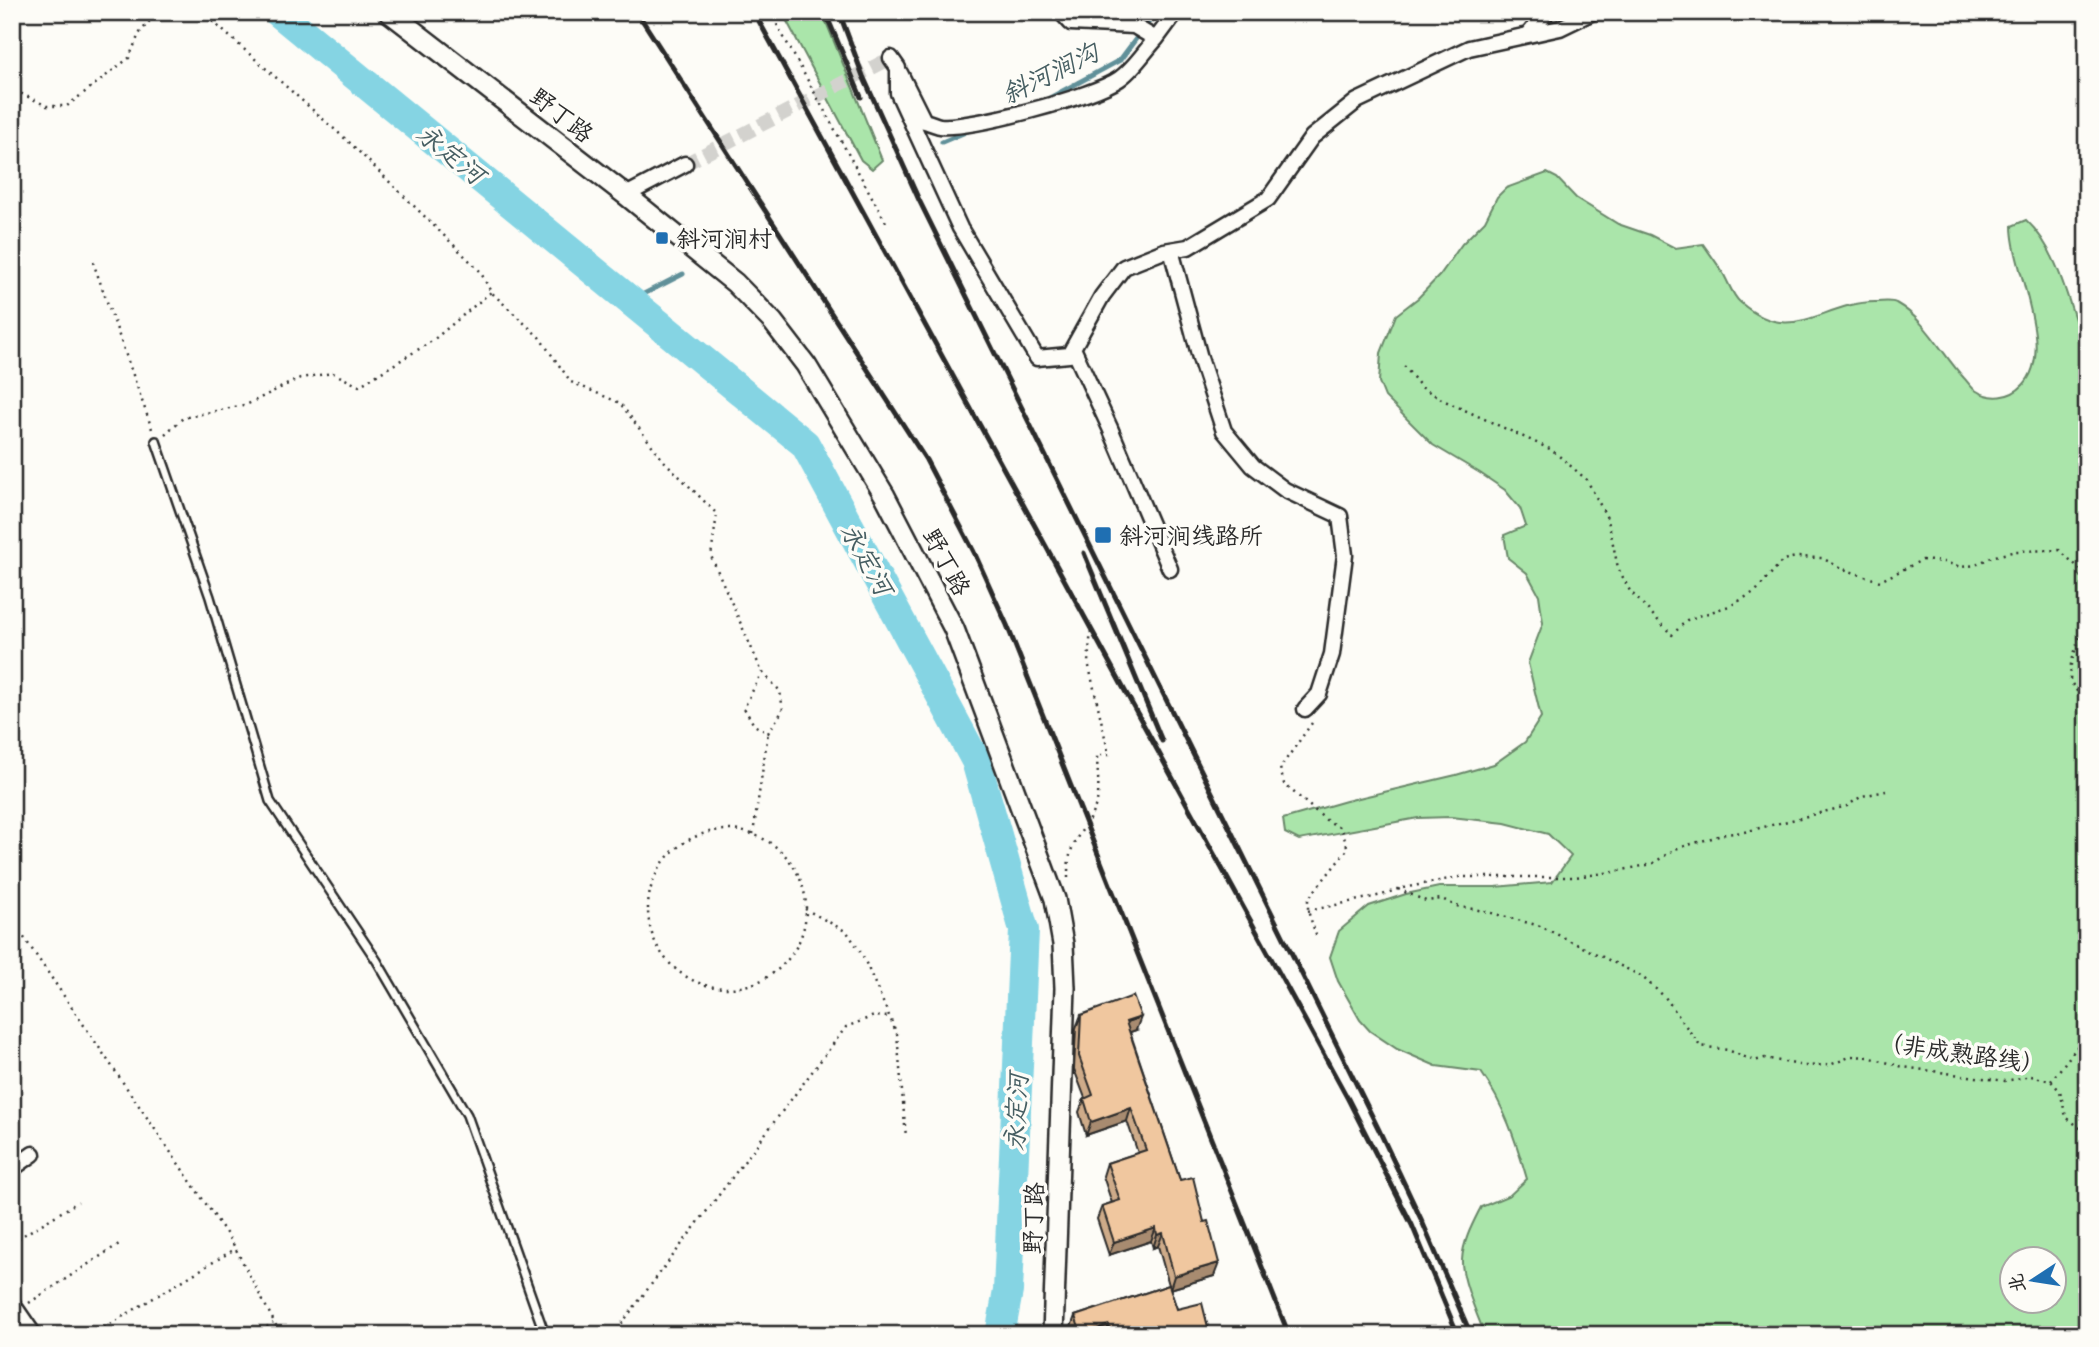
<svg xmlns="http://www.w3.org/2000/svg" width="2099" height="1347" viewBox="0 0 2099 1347" font-family="Itim,'LXGW WenKai TC',sans-serif">
  <style>
    .green { fill: #aae5aa; stroke: #6a886a; stroke-width: 2; fill-rule: evenodd }
    .lines { fill: none; stroke-linecap: round; stroke-linejoin: round }
    .stream { stroke: #619099; stroke-width: 5 }
    .river { stroke: #85d4e3; stroke-width: 30 }
    .minor-tunnel { stroke: #d3d2ce; stroke-width: 14; stroke-dasharray: 14 7; stroke-linecap: butt }
    .service-casing { stroke: #2b2b2b; stroke-width: 12 }
    .minor-casing { stroke: #2b2b2b; stroke-width: 19 }
    .secondary-casing { stroke: #2b2b2b; stroke-width: 24 }
    .path { stroke: #2b2b2b; stroke-width: 2.5; stroke-dasharray: 2 5; stroke-linecap: butt }
    .service { stroke: #fdfcf7; stroke-width: 7 }
    .minor { stroke: #fdfcf7; stroke-width: 14 }
    .secondary { stroke: #fdfcf7; stroke-width: 19 }
    .rail { stroke: #2b2b2b; stroke-width: 5 }
    .wall { fill: #ceab89; stroke: #2b2b2b; stroke-width: 2 }
    .shaded-wall { fill: #a88b6f; stroke: #2b2b2b; stroke-width: 2 }
    .building { fill: #f0c79f; stroke: #2b2b2b; stroke-width: 2 }
    .poi-dot { fill: #1f6fb2; stroke: #fdfcf7; stroke-width: 2.5 }
    .labels { text-anchor: middle; dominant-baseline: central; stroke-width: 7; stroke-linejoin: round; paint-order: stroke }
    .street-label { font-size: 24px; fill: #2b2b2b; stroke: #fdfcf7 }
    .poi-label { font-size: 24px; fill: #2b2b2b; stroke: #fdfcf7; text-anchor: start }
    .water-label { font-size: 26px; font-style: italic; fill: #465e62; stroke: #fdfcf7 }
  </style>
  <rect width="100%" height="100%" fill="#fdfcf7"/>
  <filter id="ink" filterUnits="userSpaceOnUse"><feTurbulence type="fractalNoise" baseFrequency=".0143" numOctaves="2"/><feDisplacementMap in="SourceGraphic" scale="14" xChannelSelector="R" yChannelSelector="G"/><feConvolveMatrix kernelMatrix="1 2 1 2 8 2 1 2 1" color-interpolation-filters="sRGB"/></filter>
  <g filter="url(#ink)">
    <path class="green" d="M 782,12 L 822,12 L 882,160 L 872,169 L 861,160 Z
      M 1547,173 L 1557,178 L 1576,198 L 1618,224 L 1650,235 L 1675,248 L 1703,244 C 1710,254 1718,264 1724,275 C 1729,284 1733,296 1740,302 C 1792,348 1822,302 1875,302 C 1882,302 1891,300 1896,303 C 1925,319 1942,354 1964,378 C 1967,381 1971,387 1975,390 C 1990,400 2010,399 2023,385 C 2057,349 2012,269 2012,226 L 2026,220 C 2061,252 2070,312 2087,355 L 2087,1335 L 1485,1335 C 1478,1317 1461,1278 1462,1260 C 1463,1241 1473,1223 1481,1207 L 1510,1195 L 1527,1179 C 1516,1141 1504,1105 1481,1072 L 1436,1066 L 1397,1049 L 1370,1031 L 1360,1020 L 1338,981 L 1330,957 L 1339,931 L 1369,906 L 1406,894 L 1439,887 L 1495,887 L 1552,882 L 1571,856 L 1548,834 L 1505,823 L 1451,817 L 1418,818 L 1299,840 L 1285,833 L 1283,819 L 1346,801 L 1456,775 L 1494,764 L 1525,742 L 1541,717 L 1528,663 L 1543,623 L 1539,595 L 1527,573 L 1508,558 L 1504,535 L 1526,526 L 1520,508 L 1505,490 L 1480,473 L 1433,445 L 1385,397 L 1379,382 L 1381,353 L 1396,315 L 1418,298 L 1440,275 L 1462,244 L 1485,221 L 1497,197 L 1506,188 ZM 2011,1260 L 2054,1260 L 2054,1302 L 2011,1302 Z"/>
    <g class="lines">
      <path class="stream" d="M 1046,100 L 1120,60 L 1156,12
        M 942,142 L 975,128
        M 630,301 L 683,274"/>
      <path class="river" d="M 278,12 L 805,444 L 976,761 L 1024,930 L 1008,1291 L 1000,1335"/>
      <path class="minor-tunnel" d="M 685,164 L 891,58"/>
      <g class="service-casing">
        <path id="service" d="M 156,441 L 210,597 L 270,801 L 377,961 L 467,1115 L 545,1335"/>
      </g>
      <g class="minor-casing">
        <path id="minor" d="M 1061,12 L 1071,23 L 1134,26 L 1156,39 L 1176,12
          M 1528,35 L 1547,12
          M 891,58 L 898,68 L 898,93 L 960,228 L 1037,358 L 1069,355 L 1102,296 L 1124,267 L 1164,251 L 1188,247 L 1268,199 L 1312,137 L 1357,101 L 1469,48 L 1560,28 L 1593,12
          M 900,73 L 924,121 C 929,122 935,125 940,126 C 971,129 1092,97 1119,79 C 1133,70 1144,52 1156,39
          M 626,195 L 685,164
          M 1171,250 L 1200,358 L 1224,431 L 1253,466 L 1285,490 L 1340,516 L 1345,555 L 1332,654 L 1319,694 L 1305,709
          M 1073,348 L 1110,428 L 1170,569
          M 12,1169 L 33,1154
          M 12,1303 L 34,1335"/>
      </g>
      <g class="secondary-casing">
        <path id="secondary" d="M 389,12 L 626,195 L 735,283 L 773,322 L 806,365 L 885,496 L 954,629 L 1055,899 L 1063,944 L 1065,988 L 1053,1335"/>
      </g>
      <path class="path" d="M 202,12 L 350,143 L 480,271 L 491,292 L 539,337 L 571,382 L 620,403 L 663,460 L 717,514 L 711,556 L 762,672 L 780,691 L 783,710 L 768,733 L 754,725 L 744,708 L 762,672
        M 770,12 L 888,226
        M 12,83 L 20,93 L 47,106 L 67,106 L 129,58 L 139,34 L 152,18 L 167,12
        M 93,262 L 152,429
        M 1404,366 L 1421,387 L 1445,401 L 1552,450 L 1587,480 L 1608,520 L 1618,568 L 1630,591 L 1672,635 L 1687,620 L 1732,605 L 1756,591 L 1783,560 L 1796,557 L 1822,558 L 1843,569 L 1880,581 L 1922,560 L 1944,562 L 1961,567 L 1976,565 L 1991,557 L 2016,551 L 2059,550 L 2079,568 L 2085,594 L 2084,622 L 2071,664 L 2070,681 L 2081,697 L 2087,697
        M 165,434 L 183,418 L 248,404 L 300,378 L 333,373 L 359,386 L 432,341 L 491,292
        M 1312,723 L 1280,768 L 1284,784 L 1326,820 L 1341,828 L 1348,849 L 1308,899 L 1308,911 L 1316,935
        M648 909a79 79 0 1 1 158 0a79 79 0 1 1-158 0Z
        M 753,834 L 768,733
        M 1068,878 C 1067,835 1087,834 1097,801 C 1100,788 1097,769 1097,755 L 1109,755 L 1088,662 L 1091,630
        M 1398,889 L 1426,901 L 1442,899 L 1456,906 L 1484,911 L 1540,926 L 1641,976 L 1665,997 L 1700,1046 L 1728,1050 L 1754,1061 L 1765,1058 L 1804,1066 L 1830,1065 L 1852,1056 L 1868,1057 L 1903,1067 L 2005,1081 L 2031,1076 L 2051,1081 L 2060,1091 L 2066,1117 L 2087,1133
        M 805,909 L 847,932 L 862,954 L 897,1034 L 906,1137
        M 1308,911 L 1382,895 L 1398,889 L 1459,877 L 1575,877 L 1613,872 L 1652,864 L 1675,849 L 1725,834 L 1744,832 L 1847,806 L 1862,796 L 1886,791
        M 12,920 L 232,1242 L 281,1335
        M 2051,1081 L 2087,1034
        M 12,1242 L 78,1202
        M 29,1303 L 119,1244
        M 92,1335 L 235,1249
        M 255,1335 L 273,1323
        M 613,1335 L 846,1027 L 874,1016 L 889,1017"/>
      <use href="#service" class="service"/>
      <use href="#minor" class="minor"/>
      <use href="#secondary" class="secondary"/>
      <path class="rail" d="M 637,12 L 926,460 L 974,552 L 1007,625 L 1289,1335
        M 754,12 L 1348,1099 L 1412,1225 L 1458,1335
        M 825,12 L 861,97
        M 839,12 L 863,76 L 919,200 L 1379,1130 L 1421,1219 L 1471,1335
        M 1084,553 L 1162,741"/>
    </g>
    <path class="wall" d="M 1081,1015 L 1136,1030 L 1130,1032 L 1180,1180 L 1214,1276 L 1170,1289 L 1177,1309 L 1210,1335 L 1073,1335 L 1071,1327 L 1075,1316 L 1169,1285 L 1158,1246 L 1153,1248 L 1151,1241 L 1109,1255 L 1097,1219 L 1102,1206 L 1112,1203 L 1103,1176 L 1107,1163 L 1138,1153 L 1127,1121 L 1086,1135 L 1079,1112 L 1084,1099 L 1085,1098 L 1074,1069 L 1076,1028 Z"/>
    <path class="shaded-wall" d="M 1141,1017 L 1136,1030 L 1122,1035 L 1126,1022 Z
      M 1131,1108 L 1127,1121 L 1086,1135 L 1091,1122 Z
      M 1156,1228 L 1151,1241 L 1109,1255 L 1114,1242 Z
      M 1163,1233 L 1158,1246 L 1153,1248 L 1157,1235 Z
      M 1219,1263 L 1214,1276 L 1170,1289 L 1174,1276 Z
      M 1109,1325 L 1105,1335 L 1081,1335 L 1081,1334 Z"/>
    <path class="building" d="M 1133,996 L 1141,1017 L 1126,1022 L 1180,1180 L 1193,1177 L 1204,1222 L 1208,1221 L 1219,1263 L 1174,1276 L 1163,1233 L 1157,1235 L 1156,1228 L 1114,1242 L 1102,1206 L 1120,1200 L 1107,1163 L 1146,1150 L 1131,1108 L 1091,1122 L 1084,1099 L 1093,1095 L 1079,1056 L 1081,1015 Z
      M 1169,1285 L 1177,1309 L 1202,1303 L 1210,1335 L 1111,1335 L 1109,1325 L 1081,1334 L 1075,1316 Z"/>
  </g>
  <g class="poi-dot">
    <rect x="655" y="231" width="14" height="14" rx="3.5"/>
    <rect x="1094" y="526" width="18" height="18" rx="3.5"/>
  </g>
  <g class="labels">
    <g class="street-label">
      <text transform="translate(562 115) rotate(38)">野丁路</text>
      <text transform="translate(947 562) rotate(62)">野丁路</text>
      <text transform="translate(1962 1053) rotate(8)">（非成熟路线）</text>
      <text transform="translate(1033 1218) rotate(-88)">野丁路</text>
    </g>
    <g class="poi-label">
      <text x="676" y="238">斜河涧村</text>
      <text x="1119" y="535">斜河涧线路所</text>
    </g>
    <g class="water-label">
      <text transform="translate(1050 73) rotate(-26)">斜河涧沟</text>
      <text transform="translate(451 154) rotate(39)">永定河</text>
      <text transform="translate(867 559) rotate(61)">永定河</text>
      <text transform="translate(1016 1112) rotate(-87)">永定河</text>
    </g>
  </g>
  <rect width="2099" height="1347" fill="none" stroke="#fdfcf7" stroke-width="42"/>
  <rect x="21" y="21" width="2057" height="1305" fill="none" stroke="#2b2b2b" stroke-width="2.5" filter="url(#ink)"/>
  <g transform="translate(2033 1280) rotate(258)"><circle r="33" fill="#fdfcf7" stroke="#a9a8a5" stroke-width="2"/>
  <path d="M0-5L12 26L0 18L-12 26Z" fill="#1f6fb2"/>
  <text y="-10" font-size="19" font-weight="bold" text-anchor="middle" fill="#2b2b2b">北</text>
  </g>
</svg>
